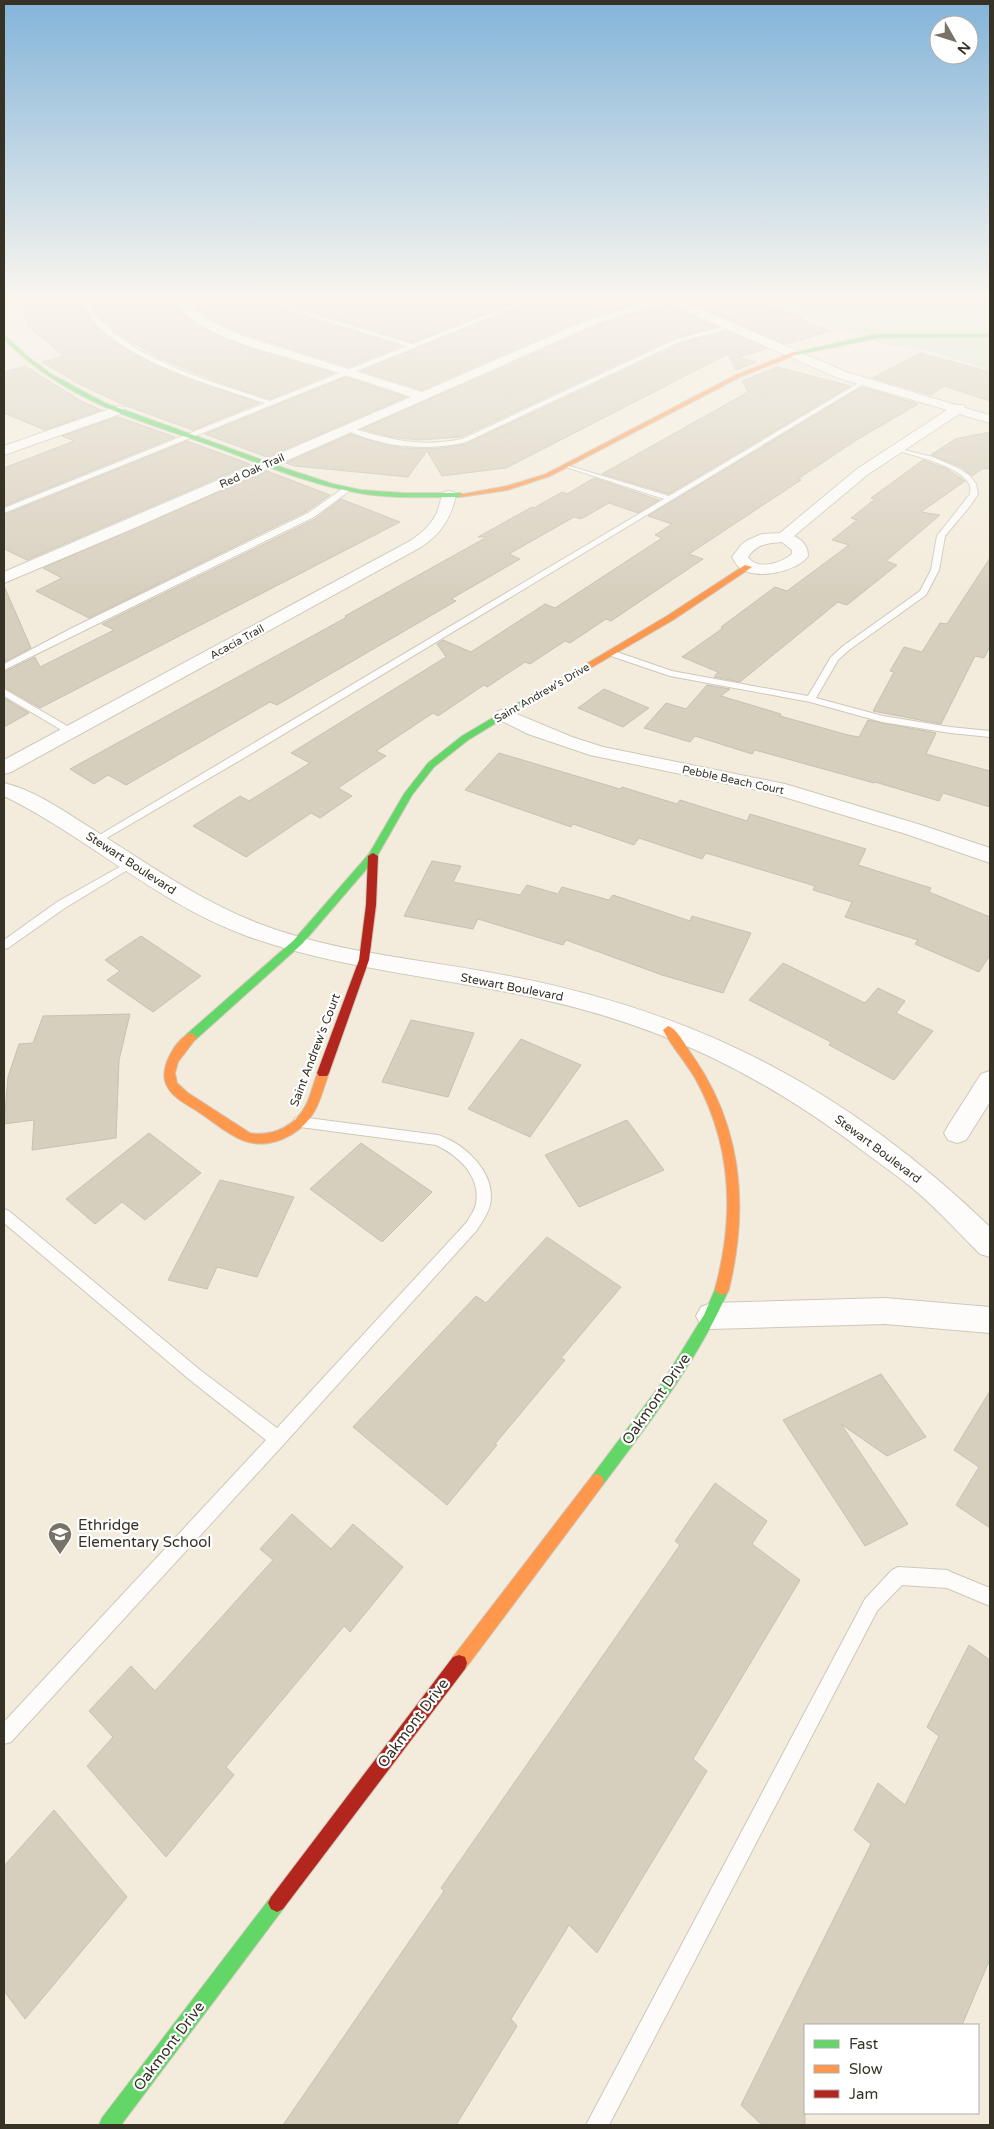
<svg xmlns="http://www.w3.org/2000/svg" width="994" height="2129" viewBox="0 0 994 2129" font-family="'Varela Round',sans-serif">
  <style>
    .green { fill: #d3e5cf }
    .building { fill: #d7cfbe; stroke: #c6c1b4 }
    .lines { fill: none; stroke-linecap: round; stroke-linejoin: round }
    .lane-casing { stroke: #cec8bb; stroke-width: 2 }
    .street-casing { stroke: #cec8bb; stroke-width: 2 }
    .fast-casing { stroke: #cec8bb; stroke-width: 2 }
    .slow-casing { stroke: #cec8bb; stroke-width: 2 }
    .jam-casing { stroke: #cec8bb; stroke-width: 2 }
    .lane { fill: #fdfcfa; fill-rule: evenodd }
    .street { fill: #fdfcfa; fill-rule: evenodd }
    .fast { fill: #63d668; fill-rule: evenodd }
    .slow { fill: #ff974d; fill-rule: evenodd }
    .jam { fill: #b3261e; fill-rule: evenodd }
    .labels { text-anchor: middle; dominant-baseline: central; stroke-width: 4.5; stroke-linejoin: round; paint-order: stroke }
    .far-street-label { font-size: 11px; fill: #363226; stroke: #fff }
    .street-label { font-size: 12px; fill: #363226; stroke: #fff }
    .near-street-label { font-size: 15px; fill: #363226; stroke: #fff }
    .near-poi-label { font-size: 15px; fill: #363226; stroke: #fff; text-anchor: start }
  </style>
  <rect width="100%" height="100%" fill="#f3ecdc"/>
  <path class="green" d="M 768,298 L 990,298 L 990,370 L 927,350 L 882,344 Z"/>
  <path class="building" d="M 23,298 L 58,298 L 60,306 L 81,303 L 91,320 L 106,336 L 126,350 L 171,372 L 259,403 L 193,430 L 124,405 L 77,383 L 42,362 L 64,356 L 27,325 Z
    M 115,298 L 169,298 L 183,314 L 216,335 L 253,349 L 334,373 L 270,399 L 226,385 L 157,357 L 116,332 L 98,315 L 91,302 Z
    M 185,298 L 269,298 L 290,312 L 401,346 L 349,367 L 244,334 L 209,318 Z
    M 282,298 L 376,298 L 388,305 L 402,306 L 428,302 L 431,298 L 525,298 L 412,342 L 316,313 L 296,306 Z
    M 540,298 L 653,298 L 589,317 L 422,390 L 361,371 Z
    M 680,298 L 747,298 L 803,317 L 799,319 L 831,331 L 785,344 Z
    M 667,305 L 717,327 L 676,337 L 461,437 L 418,440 L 391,437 L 362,429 L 599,325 Z
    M 727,331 L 767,349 L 738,357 L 756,362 L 736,370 L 728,354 L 506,468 L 442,476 L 427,451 L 408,477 L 295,466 L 286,463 L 351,434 L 378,443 L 403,448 L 441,448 L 466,444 L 682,343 Z
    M 920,353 L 990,372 L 990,401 L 944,386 L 931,395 L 873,378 Z
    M 25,366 L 81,401 L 101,410 L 45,430 L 4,413 L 4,372 Z
    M 777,367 L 850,386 L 669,494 L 602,474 L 748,392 L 742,381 Z
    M 346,377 L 406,397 L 267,457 L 205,434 Z
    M 862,387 L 918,404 L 855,441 L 798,479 L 801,480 L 689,554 L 703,559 L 611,621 L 606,619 L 570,643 L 565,641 L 530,664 L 525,662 L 487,687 L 484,685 L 438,716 L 433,713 L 376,751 L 386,756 L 338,788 L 352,796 L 320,818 L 311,813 L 246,857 L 193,826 L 240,796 L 249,801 L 310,763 L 291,753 L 446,657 L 437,644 L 443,640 L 471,652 L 545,604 L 555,608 L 662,538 L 655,535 L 672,524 L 648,516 Z
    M 118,417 L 175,437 L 4,506 L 4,468 L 74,441 L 62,436 Z
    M 990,432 L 990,468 L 982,469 L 972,476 L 961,467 L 931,455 L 955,439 Z
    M 187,441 L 250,464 L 27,560 L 4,549 L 4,515 Z
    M 923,460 L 947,469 L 965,481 L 921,512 L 940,515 L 886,561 L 897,565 L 847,605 L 838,602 L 740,682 L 714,677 L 718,672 L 682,657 L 723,628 L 721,627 L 775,587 L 787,591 L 849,545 L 832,540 L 857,520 L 851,518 L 875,499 L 871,498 Z
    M 267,471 L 330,495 L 307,511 L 89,618 L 36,591 L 62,578 L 43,568 Z
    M 594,478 L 659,500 L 638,513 L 609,503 L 581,519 L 574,517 L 509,554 L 520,559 L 451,599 L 456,601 L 277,705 L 270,702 L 126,785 L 108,775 L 94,784 L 70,769 L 347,617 L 345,616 L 487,537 L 478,537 L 532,507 L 534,508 L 562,492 L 567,494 Z
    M 341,499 L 400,522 L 40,708 L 4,687 L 4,672 L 35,657 L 40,667 L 114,630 L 102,624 L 315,519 Z
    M 990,558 L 990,646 L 984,658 L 975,656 L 941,724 L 873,711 L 894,672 L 890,671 L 904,647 L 922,652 L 940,623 L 947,624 Z
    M 4,586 L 31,648 L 4,662 Z
    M 707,685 L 730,689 L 721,696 L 781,714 L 780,716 L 848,735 L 859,737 L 868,720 L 936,733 L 926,754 L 990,771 L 990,807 L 943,793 L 939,801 L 875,782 L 874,783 L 755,750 L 752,754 L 695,736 L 690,742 L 644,728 L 666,703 L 686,709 Z
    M 604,689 L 649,708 L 623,727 L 578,708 Z
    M 4,698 L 29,713 L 4,727 Z
    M 499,753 L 620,789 L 622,787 L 677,804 L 680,800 L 747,821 L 750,814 L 866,849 L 858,865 L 931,888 L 929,892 L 990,917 L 990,955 L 979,972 L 915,944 L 918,940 L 845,917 L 852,902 L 813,890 L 815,886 L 706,853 L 702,859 L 639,838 L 634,845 L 573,824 L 571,827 L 465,790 Z
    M 432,861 L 461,866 L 453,882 L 520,895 L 527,885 L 558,894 L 562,887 L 609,900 L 613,895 L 690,921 L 692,916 L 751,933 L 723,993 L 662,975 L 566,940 L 563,945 L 478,919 L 473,929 L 404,916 Z
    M 141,936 L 201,976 L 153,1012 L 107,980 L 120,971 L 105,960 Z
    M 783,963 L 865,1003 L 878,988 L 905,1001 L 896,1013 L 933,1031 L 894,1080 L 829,1045 L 831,1042 L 749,1000 Z
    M 130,1014 L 119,1060 L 116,1138 L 32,1150 L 34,1120 L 4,1124 L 8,1077 L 19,1044 L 33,1043 L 43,1016 Z
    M 411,1020 L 474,1033 L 448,1097 L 382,1082 Z
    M 521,1039 L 581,1065 L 530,1137 L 468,1109 Z
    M 627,1120 L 664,1170 L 579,1207 L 545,1155 Z
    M 149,1133 L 201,1173 L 145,1220 L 122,1202 L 95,1224 L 66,1199 Z
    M 361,1143 L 432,1192 L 382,1242 L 310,1189 Z
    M 220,1180 L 294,1197 L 257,1277 L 217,1267 L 207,1289 L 168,1280 Z
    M 547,1237 L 621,1287 L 561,1358 L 565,1360 L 495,1444 L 497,1445 L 447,1505 L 353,1427 L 476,1296 L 486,1303 Z
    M 881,1374 L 926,1437 L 887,1456 L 841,1424 L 908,1524 L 865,1546 L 783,1420 Z
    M 990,1391 L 990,1528 L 956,1505 L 979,1467 L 954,1450 Z
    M 715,1483 L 767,1521 L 752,1544 L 800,1580 L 693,1759 L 707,1771 L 597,1953 L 569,1925 L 511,2019 L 517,2026 L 456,2125 L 283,2125 L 444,1891 L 441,1888 L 680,1545 L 675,1541 Z
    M 292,1514 L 331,1549 L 353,1524 L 403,1567 L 350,1632 L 344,1626 L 226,1767 L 234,1775 L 166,1857 L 87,1766 L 113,1737 L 89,1711 L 131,1666 L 155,1691 L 273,1560 L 260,1549 Z
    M 969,1645 L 990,1660 L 990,1959 L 962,2025 L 805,2025 L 805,2125 L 762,2125 L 741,2105 L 871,1844 L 854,1830 L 878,1783 L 905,1805 L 939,1736 L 927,1727 Z
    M 54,1810 L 127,1897 L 25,2019 L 4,1991 L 4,1866 Z"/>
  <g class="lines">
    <g class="lane-casing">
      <path id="lane" d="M 81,298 L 87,298 C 90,305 93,313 98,318 C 140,363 214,382 270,401 L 407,346 L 291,310 L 271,298 L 278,298 L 295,308 L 315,315 L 412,344 L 530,298 L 538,298 L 4,513 L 4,508 L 265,403 C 213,386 127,362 92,319 C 88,313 85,305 81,298 Z
        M 731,325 L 733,328 L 681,341 L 466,442 C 432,450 399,448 366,438 C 359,435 351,433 345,429 L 348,427 C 389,439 418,448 462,439 L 677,339 Z
        M 862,381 L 867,382 L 249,755 L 100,842 L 96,843 L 91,840 L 664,499 L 566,467 L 566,465 L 669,496 Z
        M 895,448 L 933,457 L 960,469 L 970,476 L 976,484 L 978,494 L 970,506 L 945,536 L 939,570 L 926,595 L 849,650 L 838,660 L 816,698 L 883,716 L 950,727 L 990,731 L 990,737 L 950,733 L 882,722 L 810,702 L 670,676 L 608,655 L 608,651 L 611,650 L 672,671 L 808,696 L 831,657 L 843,646 L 920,591 L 931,570 L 937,536 L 970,494 C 970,491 971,488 970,486 C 964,467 912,455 895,450 Z
        M 345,487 L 352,489 L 314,517 L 4,670 L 4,664 L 72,628 L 308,513 Z
        M 4,689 L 74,730 L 76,732 L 74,734 L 68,734 L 4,696 Z
        M 130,861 L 135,864 L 134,866 L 65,908 L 8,948 L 4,949 L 4,940 L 57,902 Z
        M 300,1117 L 438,1135 C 465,1144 497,1173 490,1205 C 488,1214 481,1223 477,1230 L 284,1444 L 11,1742 L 4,1744 L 4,1722 L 266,1440 L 190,1380 L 4,1223 L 4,1209 L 9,1211 L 200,1370 L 277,1428 L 467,1222 C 470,1216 475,1210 476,1204 C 481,1176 459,1156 436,1145 L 300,1127 L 295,1126 L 293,1122 L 295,1118 Z
        M 898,1567 L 947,1570 L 953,1573 L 990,1588 L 990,1606 L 947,1588 L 902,1585 L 877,1611 L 609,2125 L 586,2125 L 865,1599 L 892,1570 Z"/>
    </g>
    <g class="street-casing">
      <path id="street" d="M 171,298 L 182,298 L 208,320 L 243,336 L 422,392 L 590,319 L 660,298 L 675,298 L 846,372 L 956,405 L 964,405 L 965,408 L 990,415 L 990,423 L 959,414 L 867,475 L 794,536 C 803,540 808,547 808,556 C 797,572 754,581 739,567 C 736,565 734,560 732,557 L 742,544 L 748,540 L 762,534 L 780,533 L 857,469 L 947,410 L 838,378 L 667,303 L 598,323 L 132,529 L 4,583 L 4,572 L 411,397 C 377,385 344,375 310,364 C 262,349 203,340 171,298 ZM 782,542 L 792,550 L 792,554 C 782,563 757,571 748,557 C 757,544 767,543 782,542 Z
        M 378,298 L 429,298 L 428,300 C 413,304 390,308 378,298 Z
        M 118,406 L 123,407 L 124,410 L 123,413 L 4,455 L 4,446 Z
        M 449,491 L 454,492 L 456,495 C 451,518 441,534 421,547 L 11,772 L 4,774 L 4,760 L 410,541 C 423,532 434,523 439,507 C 440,502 441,497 444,492 Z
        M 505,709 L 572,737 L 603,747 L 785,784 L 921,825 L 990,848 L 990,863 L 906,834 L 771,793 L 590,755 L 528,734 L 498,719 L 496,715 L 498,711 Z
        M 4,783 C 37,791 68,814 97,832 C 150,865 200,901 260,924 C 337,954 432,960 514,977 C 704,1014 851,1093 990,1227 L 990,1257 L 980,1254 C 959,1233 939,1211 917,1192 C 897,1175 876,1161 855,1145 C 759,1074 666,1028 549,1001 C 449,977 344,971 247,936 C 158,904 88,837 4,796 Z
        M 990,1071 L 990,1102 L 966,1140 L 957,1143 L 948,1140 L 944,1133 L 948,1126 L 981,1074 Z
        M 885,1298 L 990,1307 L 990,1333 L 885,1324 L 711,1329 L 701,1325 L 696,1316 L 701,1307 L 711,1303 Z"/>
    </g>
    <g class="fast-casing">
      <path id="fast" d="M 877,334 L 990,334 L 990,337 L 877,338 L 796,355 L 793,353 Z
        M 4,335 L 27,356 L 51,374 L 105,403 L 284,468 L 333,484 L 361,490 L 404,493 L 461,493 L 464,495 L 461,497 C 427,497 392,499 359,493 C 311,485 266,466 221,449 C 140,420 67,403 4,339 Z
        M 545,687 L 552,689 L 468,740 L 434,767 L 412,795 L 376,858 L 302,944 L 195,1040 L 187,1040 L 185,1037 L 187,1034 L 294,940 L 369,854 L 404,794 L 428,763 L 462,736 Z
        M 722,1283 L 727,1285 L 729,1289 C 697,1362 649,1423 602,1486 L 597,1488 L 592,1486 L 590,1481 L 592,1476 L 664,1380 L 704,1315 L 717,1285 Z
        M 277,1894 L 283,1897 L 286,1903 L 283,1909 L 121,2125 L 99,2125 L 102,2118 L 271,1897 Z"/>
    </g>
    <g class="slow-casing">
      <path id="slow" d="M 796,351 L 798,354 L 740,377 L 550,476 L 508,490 L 461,497 L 458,495 L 507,486 L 546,474 L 736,375 Z
        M 745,565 L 752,567 L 673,620 L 551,691 L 544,689 L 667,616 Z
        M 668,1026 C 678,1029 686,1047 692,1055 C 742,1126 749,1206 729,1289 L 727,1293 L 722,1295 L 717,1293 L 715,1289 C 735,1216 732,1145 695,1078 C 685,1061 672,1047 663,1030 Z
        M 191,1033 L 197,1037 L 178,1062 L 175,1073 L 177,1083 L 188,1093 L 250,1133 C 274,1137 297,1125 307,1103 C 312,1092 314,1080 319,1070 L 327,1070 L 329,1073 C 324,1086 321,1100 314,1112 C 300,1136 268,1151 242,1140 C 228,1134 216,1124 203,1115 C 191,1106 172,1099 166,1084 C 159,1068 176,1038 191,1033 Z
        M 597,1474 L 602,1476 L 604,1481 L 602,1486 L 465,1669 L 459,1671 L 453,1669 L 451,1663 L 453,1657 L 592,1476 Z"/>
    </g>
    <g class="jam-casing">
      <path id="jam" d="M 373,853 L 378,856 L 376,905 L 369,960 L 329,1073 L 327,1076 L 319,1076 L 317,1073 L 359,960 L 366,905 L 368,856 Z
        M 459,1655 L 465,1657 L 467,1663 L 465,1669 L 283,1909 L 277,1912 L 271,1909 L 268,1903 L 271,1897 L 453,1657 Z"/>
    </g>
    <use href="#lane" class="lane"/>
    <use href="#street" class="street"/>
    <use href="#fast" class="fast"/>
    <use href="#slow" class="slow"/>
    <use href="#jam" class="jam"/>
  </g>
  <linearGradient id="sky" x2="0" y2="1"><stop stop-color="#83b4d9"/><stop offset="0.5" stop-color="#faf6ef"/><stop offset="1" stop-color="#faf6ef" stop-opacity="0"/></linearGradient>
  <rect width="994" height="596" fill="url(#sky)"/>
  <defs>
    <g id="school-pin" transform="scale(1.25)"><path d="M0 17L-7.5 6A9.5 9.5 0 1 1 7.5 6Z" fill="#787366" stroke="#fff"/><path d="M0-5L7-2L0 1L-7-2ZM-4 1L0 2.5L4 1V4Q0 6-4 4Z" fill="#fff"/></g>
  </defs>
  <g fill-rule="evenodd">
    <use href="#school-pin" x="60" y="1534"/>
  </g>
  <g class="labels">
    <g class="far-street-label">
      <text transform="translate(252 471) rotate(-24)">Red Oak Trail</text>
      <text transform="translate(237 642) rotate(-29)">Acacia Trail</text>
      <text transform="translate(542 693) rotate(-30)">Saint Andrew's Drive</text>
      <text transform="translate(733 780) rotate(12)">Pebble Beach Court</text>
    </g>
    <g class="street-label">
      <text transform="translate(131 863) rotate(33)">Stewart Boulevard</text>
      <text transform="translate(512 987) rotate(11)">Stewart Boulevard</text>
      <text transform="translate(315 1050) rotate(-69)">Saint Andrew's Court</text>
      <text transform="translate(878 1149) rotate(37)">Stewart Boulevard</text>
    </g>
    <g class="near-street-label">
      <text transform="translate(656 1399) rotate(-55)">Oakmont Drive</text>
      <text transform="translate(413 1723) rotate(-53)">Oakmont Drive</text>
      <text transform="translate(169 2046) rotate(-53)">Oakmont Drive</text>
    </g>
    <g class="near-poi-label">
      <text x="78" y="1525">Ethridge<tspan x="78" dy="17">Elementary School</tspan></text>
    </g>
  </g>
  <rect width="994" height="2129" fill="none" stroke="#363226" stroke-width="10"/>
  <rect x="804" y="2024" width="175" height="90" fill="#ffffff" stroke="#afada8"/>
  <rect x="814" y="2040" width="25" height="8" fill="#63d668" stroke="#afada8"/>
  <text x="849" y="2049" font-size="15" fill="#363226">Fast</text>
  <rect x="814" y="2065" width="25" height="8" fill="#ff974d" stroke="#afada8"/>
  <text x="849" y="2074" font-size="15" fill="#363226">Slow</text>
  <rect x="814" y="2090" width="25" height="8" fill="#b3261e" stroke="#afada8"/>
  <text x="849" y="2099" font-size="15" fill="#363226">Jam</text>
  <g transform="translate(954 40) rotate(129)"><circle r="24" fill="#ffffff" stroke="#afada8"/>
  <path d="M0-4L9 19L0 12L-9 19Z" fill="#787366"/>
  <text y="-8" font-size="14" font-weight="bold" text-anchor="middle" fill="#363226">N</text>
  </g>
</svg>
